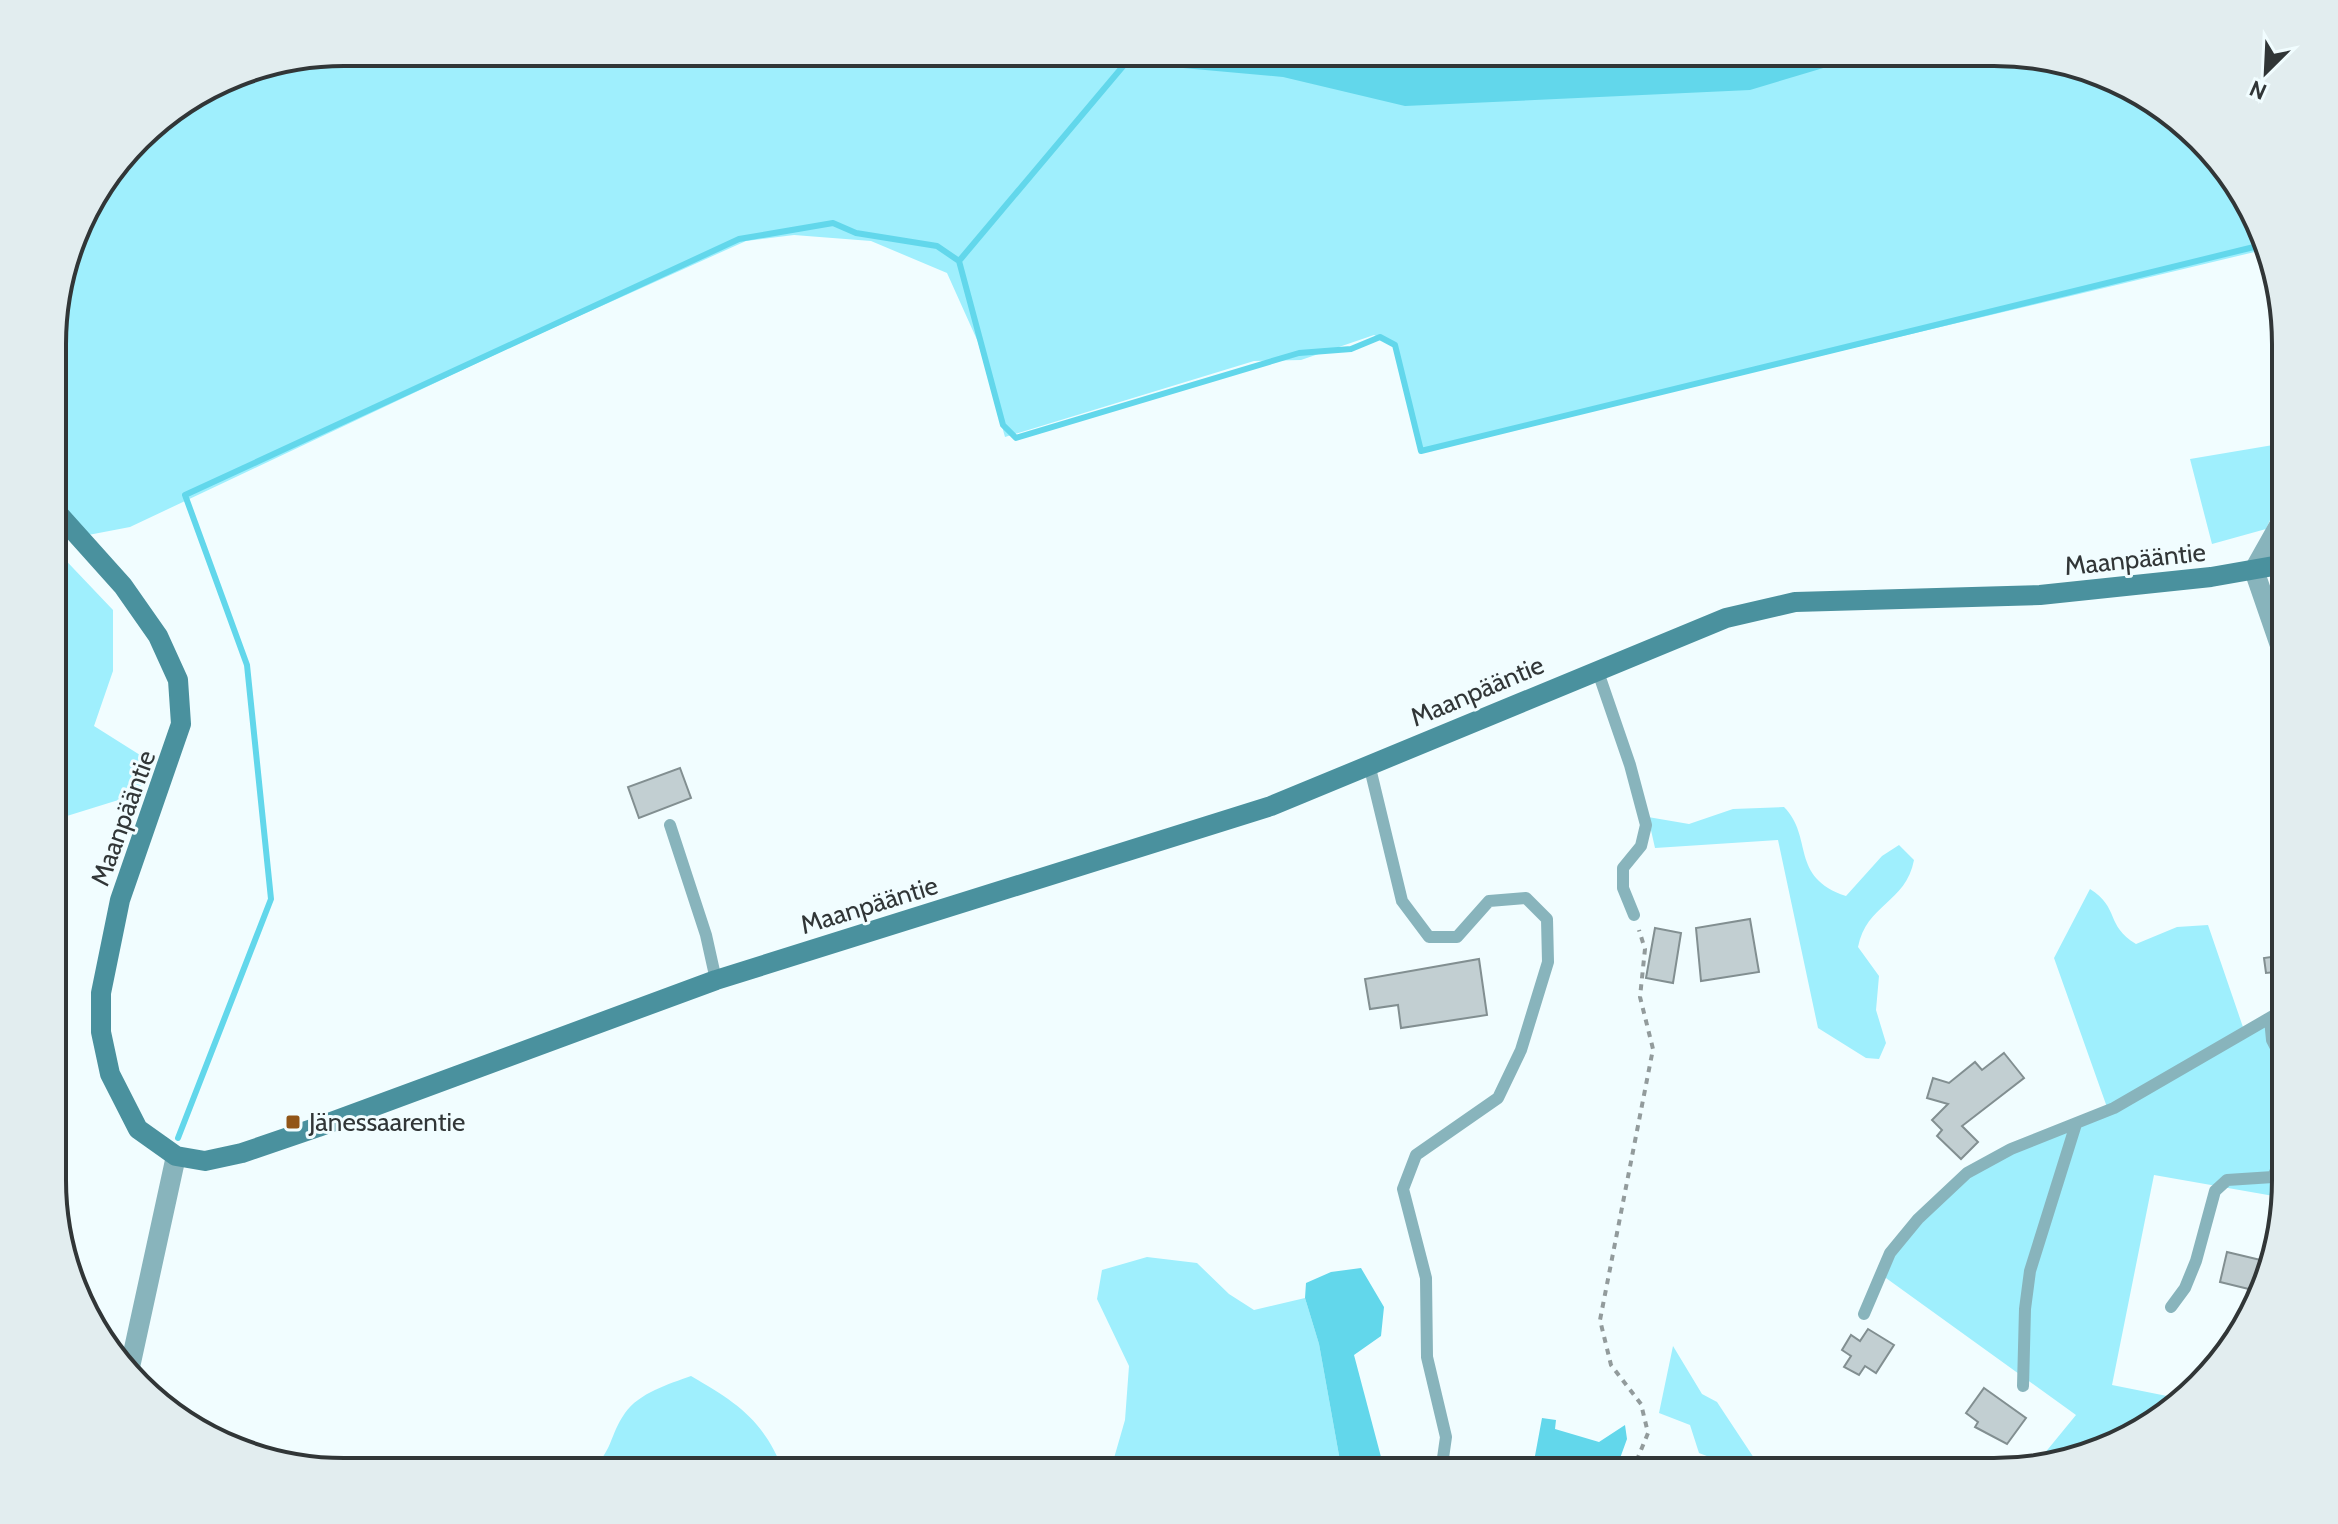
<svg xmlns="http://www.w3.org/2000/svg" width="2338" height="1524" viewBox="0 0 2338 1524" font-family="Cabin,sans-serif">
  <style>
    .green { fill: #9feffd }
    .water { fill: #62d7eb }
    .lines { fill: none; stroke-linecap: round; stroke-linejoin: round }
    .stream { stroke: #62d7eb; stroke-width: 6 }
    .building { fill: #c2cfd2; stroke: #828f91; stroke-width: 2 }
    .path { stroke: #929b9c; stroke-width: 4; stroke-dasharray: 6 6; stroke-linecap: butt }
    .lane { stroke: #88b4bc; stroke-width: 12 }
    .street { stroke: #88b4bc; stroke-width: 20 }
    .secondary { stroke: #4a919e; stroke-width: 20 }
    .poi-dot { fill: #915517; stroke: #f1fdff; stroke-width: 3 }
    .labels { text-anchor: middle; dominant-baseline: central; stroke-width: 6; stroke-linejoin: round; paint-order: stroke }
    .street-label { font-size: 26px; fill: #313637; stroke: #f1fdff }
    .poi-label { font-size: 26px; fill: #313637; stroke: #f1fdff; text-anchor: start }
    .rim { fill: none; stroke: #313637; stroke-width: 4 }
  </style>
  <rect width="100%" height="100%" fill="#f1fdff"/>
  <path class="green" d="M 344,52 L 1994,52 L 2087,67 L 2156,102 L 2247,199 L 2263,250 L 1421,451 L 1395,345 L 1374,335 L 1301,360 L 1254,361 L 1005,437 L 978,342 L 947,273 L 871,241 L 794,235 L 746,241 L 526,340 L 130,527 L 83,536 L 54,510 L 54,307 L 82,215 L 151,125 L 233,74 Z
    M 2285,443 L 2285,487 L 2266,529 L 2212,544 L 2190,459 Z
    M 54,548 L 113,610 L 113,671 L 94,726 L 140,755 L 141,793 L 54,820 Z
    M 1784,807 C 1814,837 1789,877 1846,896 L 1882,856 L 1899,845 L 1914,860 C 1906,903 1866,904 1858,947 L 1879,976 L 1876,1010 L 1886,1043 L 1879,1059 L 1866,1058 L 1818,1028 L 1778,840 L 1655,848 L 1648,817 L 1689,824 L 1733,809 Z
    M 2090,889 C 2120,908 2105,925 2136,944 L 2177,927 L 2208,925 L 2245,1033 L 2270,1019 L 2285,1039 L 2285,1198 L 2154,1175 L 2112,1385 L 2177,1398 L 2139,1433 L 2035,1465 L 2076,1415 L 1879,1273 L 1890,1253 L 1968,1173 L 2108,1110 L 2054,958 Z
    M 1147,1257 L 1197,1263 L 1229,1294 L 1254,1310 L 1305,1298 L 1319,1344 L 1342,1472 L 1110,1472 L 1125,1420 L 1129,1366 L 1097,1299 L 1102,1270 Z
    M 1673,1346 L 1702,1394 L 1717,1402 L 1756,1461 L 1755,1471 L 1746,1471 L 1699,1453 L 1690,1425 L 1659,1413 Z
    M 691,1376 C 737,1403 763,1419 784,1472 L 589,1472 C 613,1452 609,1436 625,1413 C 639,1393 669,1384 691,1376 Z"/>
  <path class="water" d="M 1165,52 L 1877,52 L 1750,90 L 1405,106 L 1283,77 L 1183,68 Z
    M 1361,1268 L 1384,1307 L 1381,1336 L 1354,1355 L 1385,1472 L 1342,1472 L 1319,1344 L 1305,1298 L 1306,1283 L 1331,1272 Z
    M 1542,1418 L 1556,1420 L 1555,1429 L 1599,1442 L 1625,1425 L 1627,1439 L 1615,1472 L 1532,1472 Z"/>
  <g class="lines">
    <path class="stream" d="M 959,261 L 1135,52
      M 178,1138 L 271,899 L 247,665 L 185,495 L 739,239 L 833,223 L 856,233 L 937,246 L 959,261 L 1003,425 L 1016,438 L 1299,353 L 1351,349 L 1380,337 L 1395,345 L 1421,451 L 2258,246"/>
  </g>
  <path class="building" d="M 680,768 L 691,798 L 639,818 L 628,787 Z
    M 1750,919 L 1759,972 L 1701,981 L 1696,928 Z
    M 1655,928 L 1681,933 L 1673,983 L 1646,978 Z
    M 2285,955 L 2285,971 L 2266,973 L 2264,958 Z
    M 1479,959 L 1487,1015 L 1401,1028 L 1398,1005 L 1370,1009 L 1365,979 Z
    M 2004,1053 L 2024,1078 L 1962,1126 L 1978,1142 L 1961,1159 L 1937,1136 L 1942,1130 L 1932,1120 L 1948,1104 L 1927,1098 L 1933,1078 L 1949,1083 L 1975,1062 L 1982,1070 Z
    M 2227,1252 L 2269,1262 L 2261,1292 L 2220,1282 Z
    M 1868,1329 L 1894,1345 L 1876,1373 L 1865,1366 L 1859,1375 L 1844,1367 L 1851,1356 L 1842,1350 L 1851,1335 L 1860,1341 Z
    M 1984,1388 L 2026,1418 L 2007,1444 L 1975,1427 L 1978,1422 L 1966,1413 Z"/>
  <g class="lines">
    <path class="path" d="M 1632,1472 L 1648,1433 L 1641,1404 L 1611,1365 L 1600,1320 L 1653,1049 L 1640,997 L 1645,949 L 1639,930"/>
    <path class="lane" d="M 1597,669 L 1630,765 L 1646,825 L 1641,846 L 1623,868 L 1623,888 L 1634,915
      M 1369,764 L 1402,901 L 1429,937 L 1457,937 L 1489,901 L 1526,898 L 1547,919 L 1548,962 L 1521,1050 L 1498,1098 L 1416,1155 L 1403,1189 L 1426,1278 L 1427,1357 L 1446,1437 L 1441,1472
      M 670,825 L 706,935 L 716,980
      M 2270,1019 L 2272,1040 L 2285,1065
      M 2171,1307 L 2185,1288 L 2196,1261 L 2215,1191 L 2227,1180 L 2273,1177 L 2285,1150
      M 1864,1314 L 1890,1253 L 1918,1219 L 1967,1173 L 2011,1149 L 2114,1108 L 2285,1009
      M 2023,1386 L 2025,1309 L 2030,1271 L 2076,1124"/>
    <path class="street" d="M 2285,515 L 2254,570 L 2285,660
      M 130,1367 L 176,1156"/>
    <path class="secondary" d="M 54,509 L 123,586 L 158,636 L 178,680 L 181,724 L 120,900 L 101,993 L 101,1032 L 110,1074 L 138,1129 L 176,1156 L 205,1161 L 242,1153 L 318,1127 L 716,980 L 1271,806 L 1726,618 L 1795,602 L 2040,595 L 2211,577 L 2285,564"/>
  </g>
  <rect class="poi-dot" x="285" y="1114" width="16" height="16" rx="4"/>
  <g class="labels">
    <g class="street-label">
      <text transform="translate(2135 559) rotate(-6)">Maanpääntie</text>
      <text transform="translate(1477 691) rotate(-23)">Maanpääntie</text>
      <text transform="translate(123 818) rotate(-70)">Maanpääntie</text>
      <text transform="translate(869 905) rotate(-17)">Maanpääntie</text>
    </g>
    <g class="poi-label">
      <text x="309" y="1122">Jänessaarentie</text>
    </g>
  </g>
  <path d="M0 0H2338V1524H0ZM344 66H1994A278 278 0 0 1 2272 344V1180A278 278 0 0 1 1994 1458H344A278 278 0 0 1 66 1180V344A278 278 0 0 1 344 66Z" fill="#e2edef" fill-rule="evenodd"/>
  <path class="rim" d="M344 66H1994A278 278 0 0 1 2272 344V1180A278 278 0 0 1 1994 1458H344A278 278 0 0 1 66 1180V344A278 278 0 0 1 344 66Z"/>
  <g transform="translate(2266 72) rotate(204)" stroke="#f1fdff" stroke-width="6" paint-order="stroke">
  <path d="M0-6L14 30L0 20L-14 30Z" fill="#313637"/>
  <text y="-12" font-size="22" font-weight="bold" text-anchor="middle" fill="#313637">N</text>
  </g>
</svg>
